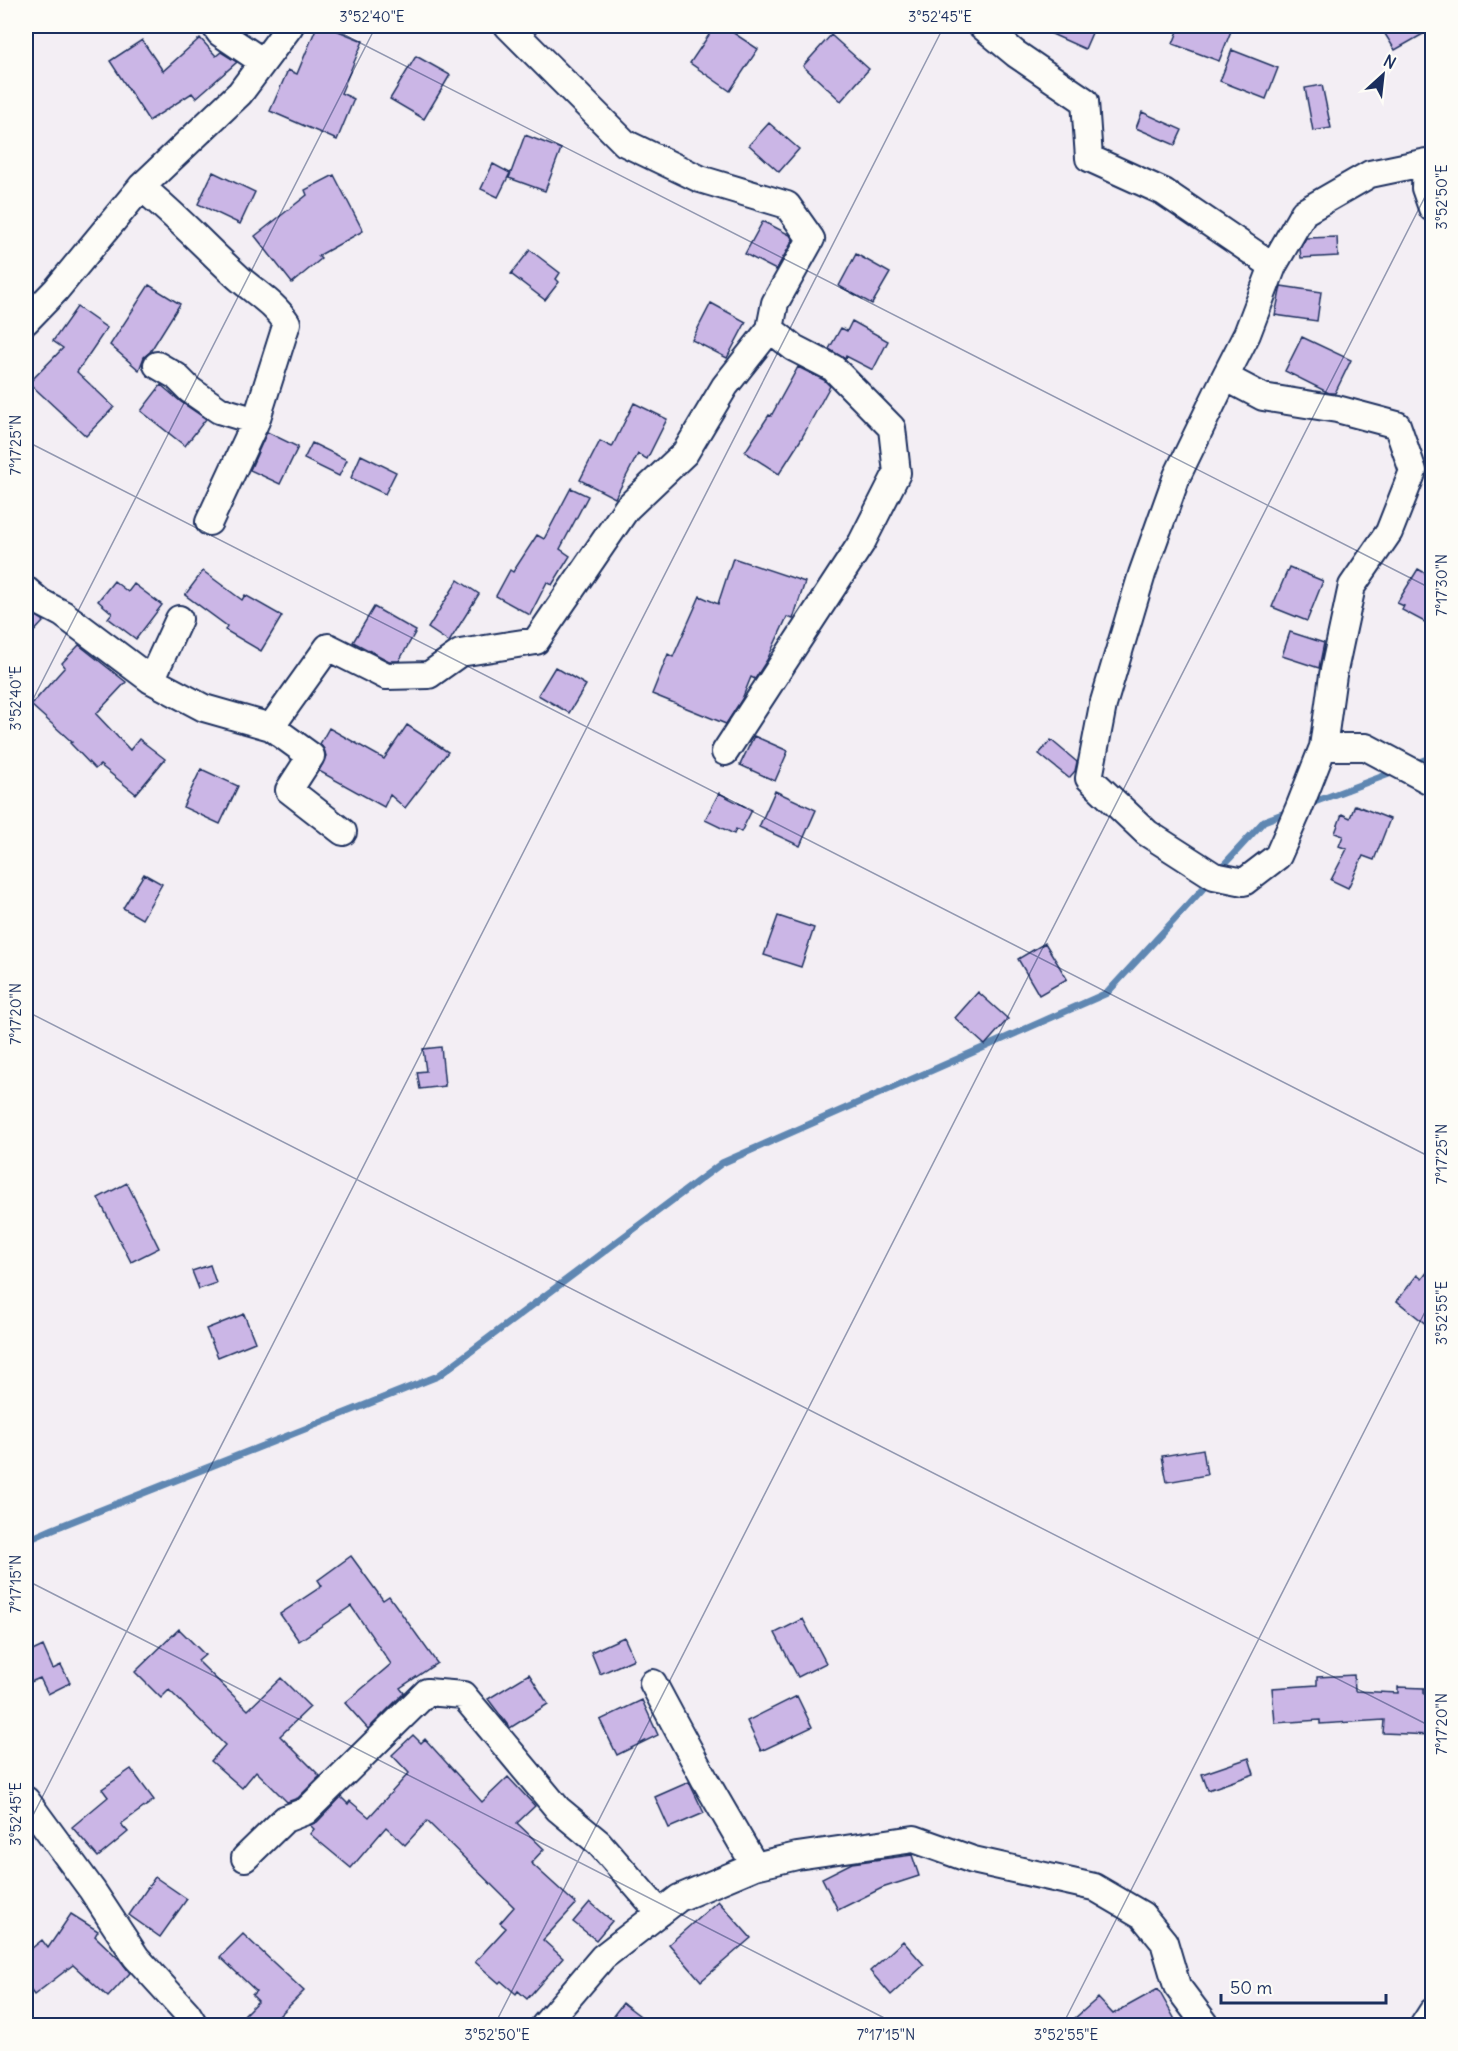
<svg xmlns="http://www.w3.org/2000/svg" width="1458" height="2051" viewBox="0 0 1458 2051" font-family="Delius,sans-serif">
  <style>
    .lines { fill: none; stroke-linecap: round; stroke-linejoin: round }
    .stream { stroke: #5f87b2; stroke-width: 7 }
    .building { fill: #cbb6e6; stroke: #1b2f5e; stroke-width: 1.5 }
    .street-casing { stroke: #1b2f5e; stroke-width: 30 }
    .street { stroke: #fdfcf7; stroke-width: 26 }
    .ticks { fill: none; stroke: #1b2f5e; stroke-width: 1.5; stroke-opacity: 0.45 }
    .neatline { fill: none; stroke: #1b2f5e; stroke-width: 2 }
    .ticks-label { font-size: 15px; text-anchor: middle; fill: #1b2f5e }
  </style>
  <rect width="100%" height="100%" fill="#f3eef4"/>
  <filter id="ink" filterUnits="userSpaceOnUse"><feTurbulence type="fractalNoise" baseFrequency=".0167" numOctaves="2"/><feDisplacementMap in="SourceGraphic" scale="12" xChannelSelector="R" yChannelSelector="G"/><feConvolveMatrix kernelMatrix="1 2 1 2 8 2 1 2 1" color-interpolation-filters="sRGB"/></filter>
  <g filter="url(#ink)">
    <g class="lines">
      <path class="stream" d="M 1412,765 L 1432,757
        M 1309,804 L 1397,771
        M 1219,870 L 1264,821 L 1290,811
        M 26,1541 L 53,1529 L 438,1376 L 722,1163 L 1107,993 L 1210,881"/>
    </g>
    <path class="building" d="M 317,26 L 326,26 L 363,41 L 341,93 L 354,99 L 337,140 L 270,111 L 288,70 L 297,74 Z
      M 715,26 L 723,26 L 758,49 L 730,91 L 690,63 Z
      M 1034,26 L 1095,26 L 1085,49 Z
      M 1180,26 L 1233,26 L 1219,61 L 1173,44 Z
      M 1380,26 L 1432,26 L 1432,29 L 1395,50 Z
      M 831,35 L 869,69 L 841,101 L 803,66 Z
      M 200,38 L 216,56 L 221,52 L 237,62 L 196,98 L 192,93 L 149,121 L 110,61 L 142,40 L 163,71 Z
      M 1232,50 L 1278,68 L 1266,99 L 1220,81 Z
      M 416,56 L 450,75 L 424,119 L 390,99 Z
      M 1322,85 L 1331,128 L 1313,131 L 1305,88 Z
      M 1142,112 L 1182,130 L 1175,145 L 1136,128 Z
      M 769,123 L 799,149 L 779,172 L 749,145 Z
      M 525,135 L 561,149 L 545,191 L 509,178 Z
      M 493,164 L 510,173 L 498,197 L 481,189 Z
      M 213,172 L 255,192 L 240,224 L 198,204 Z
      M 334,175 L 363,231 L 318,256 L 321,259 L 292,283 L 255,236 L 307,195 L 305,190 Z
      M 763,221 L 790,235 L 793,240 L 776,270 L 745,254 Z
      M 1337,237 L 1338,256 L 1301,258 L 1300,249 L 1306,238 Z
      M 530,250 L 560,273 L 556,279 L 559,282 L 545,300 L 511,274 Z
      M 856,254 L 890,273 L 872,304 L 839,286 Z
      M 149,285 L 180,304 L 150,352 L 144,357 L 139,370 L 110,345 Z
      M 1281,286 L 1321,292 L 1317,321 L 1275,315 Z
      M 711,303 L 746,322 L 727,358 L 692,340 Z
      M 77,307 L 107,328 L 77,372 L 114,407 L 86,436 L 29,383 L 63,348 L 53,341 Z
      M 852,321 L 888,341 L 873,370 L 846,356 L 845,359 L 829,349 L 841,328 L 847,331 Z
      M 1302,337 L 1351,360 L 1335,393 L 1329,393 L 1285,371 Z
      M 798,367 L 824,380 L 830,386 L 800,441 L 779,474 L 745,452 L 769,415 L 771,416 Z
      M 161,385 L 181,402 L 206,419 L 185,446 L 141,411 Z
      M 634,403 L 667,419 L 647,459 L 638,454 L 615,498 L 580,480 L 600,441 L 612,447 Z
      M 267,432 L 298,447 L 280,484 L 250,470 Z
      M 312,443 L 347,460 L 339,476 L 304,459 Z
      M 361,455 L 396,472 L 385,494 L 351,478 Z
      M 571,488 L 588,496 L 560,549 L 570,556 L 552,585 L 547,582 L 530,615 L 496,596 L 510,570 L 513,572 L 537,535 L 544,539 Z
      M 733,558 L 805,582 L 793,619 L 787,617 L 767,660 L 755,679 L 751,677 L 742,699 L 726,724 L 652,694 L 668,654 L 673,657 L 700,596 L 718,604 Z
      M 1289,567 L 1323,581 L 1307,621 L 1272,607 Z
      M 1418,569 L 1432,577 L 1432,626 L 1402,610 L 1404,606 L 1397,603 Z
      M 203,571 L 242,600 L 245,595 L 282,616 L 261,651 L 225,630 L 227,626 L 185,595 Z
      M 458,580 L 479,594 L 449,642 L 428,628 Z
      M 114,581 L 128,592 L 134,584 L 162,605 L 136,639 L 108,618 L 112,613 L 98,601 Z
      M 374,607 L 416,631 L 399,661 L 389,661 L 353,642 Z
      M 26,609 L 44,621 L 26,640 Z
      M 1290,632 L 1324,643 L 1319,668 L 1282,656 Z
      M 79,645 L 126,682 L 96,714 L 130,750 L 139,739 L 165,759 L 136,794 L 100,765 L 95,769 L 70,743 L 72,742 L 31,705 L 65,667 L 62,663 Z
      M 555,667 L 586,685 L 569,713 L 538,695 Z
      M 407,725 L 448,752 L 405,808 L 390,795 L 384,807 L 319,771 L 326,756 L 324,749 L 320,744 L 329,728 L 384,759 Z
      M 754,736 L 788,751 L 775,781 L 740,765 Z
      M 1051,740 L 1077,762 L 1075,771 L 1069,778 L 1039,754 Z
      M 201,769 L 238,786 L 220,824 L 183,807 Z
      M 775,791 L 816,810 L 800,846 L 759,827 Z
      M 719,793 L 752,810 L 741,832 L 736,829 L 734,834 L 705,820 Z
      M 1355,805 L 1390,819 L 1374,860 L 1363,856 L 1348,888 L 1331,880 L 1347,849 L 1339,846 L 1343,836 L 1335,833 L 1342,814 L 1350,818 Z
      M 144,874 L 162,884 L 142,919 L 123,908 Z
      M 778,916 L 814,928 L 801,967 L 764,955 Z
      M 1045,943 L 1067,979 L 1039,995 L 1018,959 Z
      M 978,992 L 1008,1019 L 985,1045 L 955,1018 Z
      M 441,1047 L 445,1086 L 420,1089 L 417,1072 L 426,1071 L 423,1049 Z
      M 127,1183 L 159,1248 L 131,1262 L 98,1198 Z
      M 210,1265 L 216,1283 L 199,1289 L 192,1271 Z
      M 1432,1266 L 1432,1329 L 1397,1301 L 1417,1275 L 1422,1279 Z
      M 244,1314 L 255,1342 L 218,1357 L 206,1329 Z
      M 1203,1449 L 1207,1475 L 1167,1482 L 1162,1456 Z
      M 351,1556 L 383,1600 L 389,1596 L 437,1663 L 400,1688 L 404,1693 L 368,1729 L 345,1703 L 391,1664 L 351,1606 L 299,1641 L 280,1614 L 322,1586 L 318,1580 Z
      M 803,1619 L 826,1663 L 798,1677 L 775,1633 Z
      M 179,1629 L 205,1655 L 198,1661 L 248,1710 L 281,1678 L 310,1707 L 280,1736 L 320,1776 L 298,1798 L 287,1802 L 256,1771 L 242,1788 L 211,1761 L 225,1745 L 169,1690 L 161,1698 L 135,1672 Z
      M 624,1637 L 634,1659 L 600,1674 L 591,1652 Z
      M 43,1646 L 53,1669 L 61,1665 L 70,1683 L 48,1694 L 40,1678 L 26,1684 L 26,1654 Z
      M 529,1674 L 548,1704 L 510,1728 L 488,1699 Z
      M 1354,1675 L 1355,1691 L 1398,1693 L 1398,1687 L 1424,1688 L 1424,1694 L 1432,1694 L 1432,1735 L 1383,1733 L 1384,1720 L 1320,1724 L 1320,1720 L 1275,1723 L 1272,1688 L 1317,1685 L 1317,1677 Z
      M 797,1696 L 812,1727 L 761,1751 L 747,1721 Z
      M 642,1700 L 658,1735 L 617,1755 L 600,1720 Z
      M 413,1735 L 421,1743 L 425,1739 L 482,1802 L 508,1777 L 535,1806 L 517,1823 L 544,1849 L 531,1863 L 576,1904 L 543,1940 L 563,1958 L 527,1999 L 518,1991 L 516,1994 L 501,1981 L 499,1983 L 475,1962 L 506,1928 L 500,1923 L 514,1907 L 427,1821 L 405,1845 L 386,1827 L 351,1868 L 310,1834 L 314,1829 L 310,1825 L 317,1822 L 341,1797 L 348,1804 L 350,1801 L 369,1817 L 409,1773 L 392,1755 Z
      M 1249,1758 L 1254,1774 L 1208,1790 L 1202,1774 Z
      M 131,1769 L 154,1800 L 121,1824 L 128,1832 L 98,1857 L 72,1827 L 108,1797 L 102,1789 Z
      M 689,1782 L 704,1813 L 669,1828 L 655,1797 Z
      M 912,1855 L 919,1876 L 882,1888 L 838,1910 L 822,1878 L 852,1863 Z
      M 155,1877 L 187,1899 L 160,1937 L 129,1915 Z
      M 718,1901 L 751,1938 L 701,1981 L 669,1944 Z
      M 590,1902 L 612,1921 L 596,1940 L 573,1922 Z
      M 71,1914 L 98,1931 L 95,1936 L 120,1960 L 130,1973 L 108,1997 L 73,1965 L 34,1995 L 26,1984 L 26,1953 L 42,1940 L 48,1948 Z
      M 243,1934 L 304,1991 L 270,2025 L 234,2025 L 258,2001 L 252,1995 L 256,1991 L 220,1957 Z
      M 903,1941 L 924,1965 L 891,1995 L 870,1971 Z
      M 1158,1989 L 1178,2025 L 1067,2025 L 1098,1998 L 1113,2014 Z
      M 623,2003 L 652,2025 L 606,2025 Z"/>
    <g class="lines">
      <g class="street-casing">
        <path id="street" d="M 215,26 L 220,33 L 263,62
          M 508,26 L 625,143 L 700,179 L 787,205 L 811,239 L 775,303 L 770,329 L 794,348 L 833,368 L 892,428 L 897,473 L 862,542 L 725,752
          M 982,26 L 1016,54 L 1085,101 L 1089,158 L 1164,192 L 1273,266 L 1304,212 L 1370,174 L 1432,161
          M 1426,162 L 1425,188 L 1432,208
          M 141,187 C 176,215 206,248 240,279 C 256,293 275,304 287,323 L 256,421 L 209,522
          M 26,321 L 56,290 L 141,187 L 240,93 L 290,26
          M 157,365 L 176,376 L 190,390 L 219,410 L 256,421
          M 1225,377 L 1177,476 L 1142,574 L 1103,705 L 1089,778 L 1147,833 L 1214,876 L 1244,882 L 1278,856 L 1299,808 L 1323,747 L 1333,675 L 1352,586 L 1389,532 L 1413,471 L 1397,425 L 1337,409 L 1263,397 L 1225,377 L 1247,334 L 1273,266
          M 26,590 L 40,602 L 63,614 L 151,680 L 204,708 L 271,727 L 311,756 L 289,790 L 343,832
          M 151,680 L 179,619
          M 271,727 L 328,647 L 386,676 L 429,675 L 460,653 L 536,641 L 627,508 L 685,453 L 725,386 L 770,329
          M 1323,747 L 1366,747 L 1432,782
          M 653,1683 L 705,1780 L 755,1866
          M 26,1800 L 92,1890 L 136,1957 L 187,2013 L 195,2026
          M 245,1858 L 285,1819 L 306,1811 L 427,1692 L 463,1695 L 558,1809 L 599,1843 L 660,1913
          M 544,2026 L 603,1957 L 679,1898 L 755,1866 L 797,1856 L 914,1839 L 973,1860 L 1094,1887 L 1142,1915 L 1164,1942 L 1177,1986 L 1207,2026
          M 1423,2026 L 1432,2012"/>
      </g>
      <use href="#street" class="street"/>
    </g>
  </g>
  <path class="ticks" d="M 327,26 L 1432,589M 26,441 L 1432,1158M 26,713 L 376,26M 26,1011 L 1432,1727M 26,1580 L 900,2026M 26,1829 L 944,26M 494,2026 L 1432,183M 1062,2026 L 1432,1298"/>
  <rect width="1458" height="2051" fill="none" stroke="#fdfcf7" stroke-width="66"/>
  <g transform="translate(1383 75) rotate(27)" stroke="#fdfcf7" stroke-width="4.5" paint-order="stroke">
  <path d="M0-4.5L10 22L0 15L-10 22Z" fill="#1b2f5e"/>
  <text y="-9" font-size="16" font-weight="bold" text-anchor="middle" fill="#1b2f5e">N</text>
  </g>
  <path d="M1221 1994v9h165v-9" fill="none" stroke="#1b2f5e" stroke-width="3"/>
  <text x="1230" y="1994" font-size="18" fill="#1b2f5e" stroke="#fdfcf7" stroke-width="4.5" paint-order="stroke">50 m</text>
  <rect x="33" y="33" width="1392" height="1985" class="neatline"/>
  <g class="ticks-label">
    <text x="372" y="22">3°52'40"E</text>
    <text x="940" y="22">3°52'45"E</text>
    <text transform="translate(1442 197) rotate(-90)" y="5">3°52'50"E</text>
    <text transform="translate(16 445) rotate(-90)" y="5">7°17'25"N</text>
    <text transform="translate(1442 585) rotate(-90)" y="5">7°17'30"N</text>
    <text transform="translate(16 698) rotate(-90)" y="5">3°52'40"E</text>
    <text transform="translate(16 1014) rotate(-90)" y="5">7°17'20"N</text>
    <text transform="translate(1442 1154) rotate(-90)" y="5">7°17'25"N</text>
    <text transform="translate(1442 1313) rotate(-90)" y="5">3°52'55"E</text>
    <text transform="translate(16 1584) rotate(-90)" y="5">7°17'15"N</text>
    <text transform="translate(1442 1724) rotate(-90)" y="5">7°17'20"N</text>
    <text transform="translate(16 1814) rotate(-90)" y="5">3°52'45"E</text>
    <text x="497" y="2040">3°52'50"E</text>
    <text x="886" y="2040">7°17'15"N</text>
    <text x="1066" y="2040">3°52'55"E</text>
  </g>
</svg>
